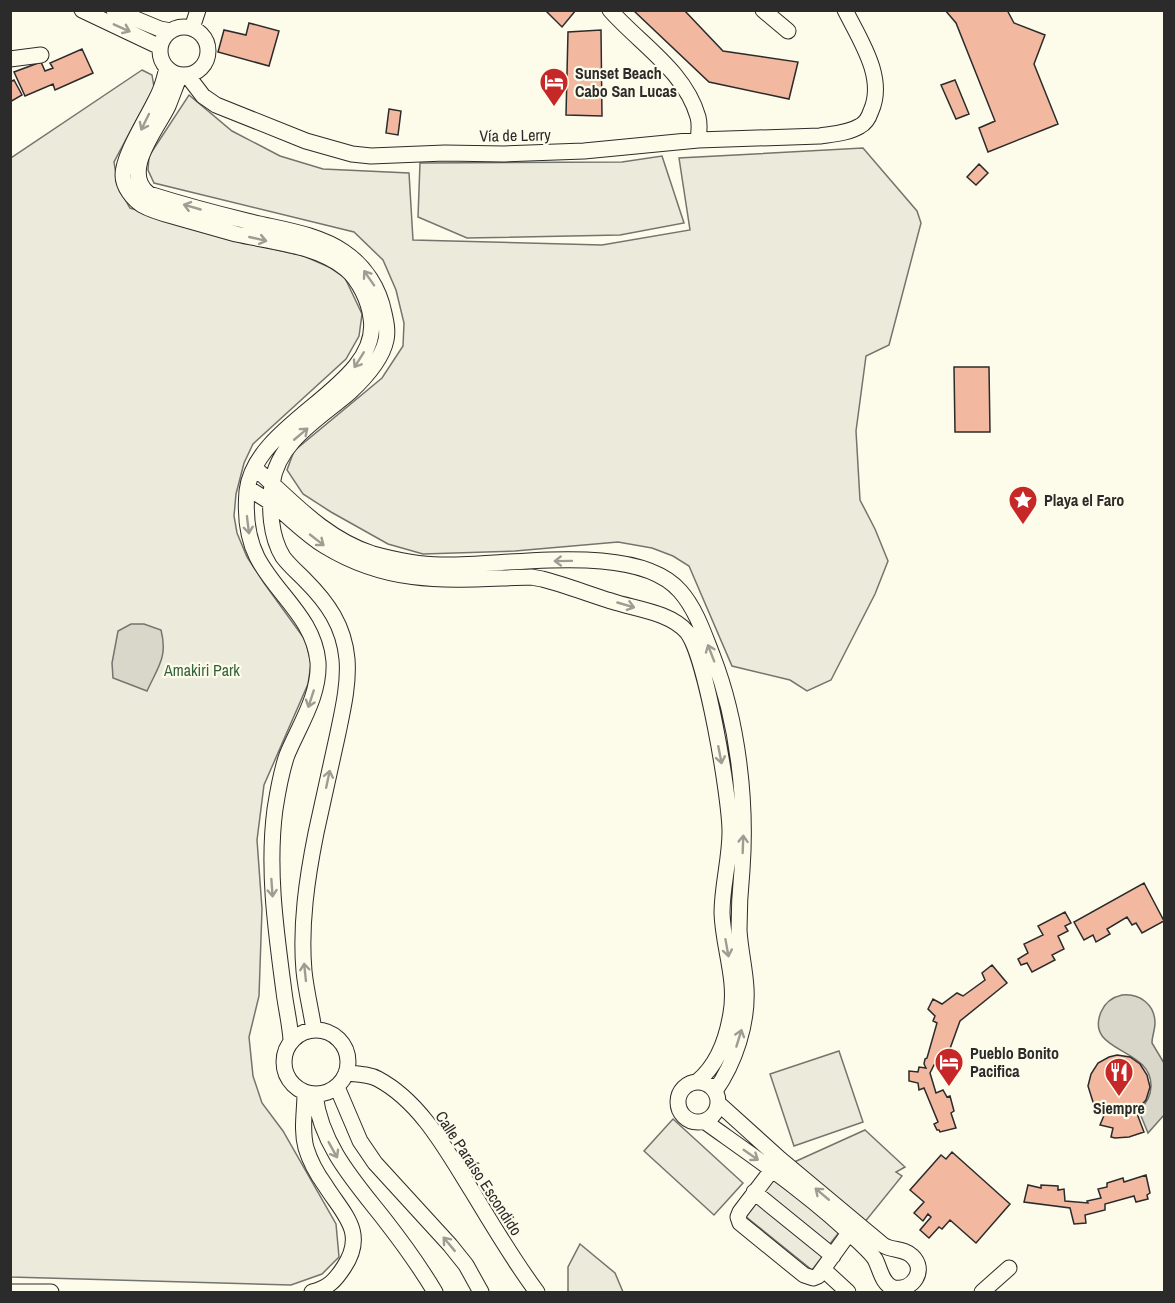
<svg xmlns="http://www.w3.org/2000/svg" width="1175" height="1303" viewBox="0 0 1175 1303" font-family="'Archivo Narrow',sans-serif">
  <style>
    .green { fill: #ecebdb; stroke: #74746e; stroke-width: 1.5 }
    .parking { fill: #eceadb; stroke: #74746e; stroke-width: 1.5 }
    .water { fill: #d8d7c9; stroke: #74746e; stroke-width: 1.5 }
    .building { fill: #f2b8a0; stroke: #2b2b2b; stroke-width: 1.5 }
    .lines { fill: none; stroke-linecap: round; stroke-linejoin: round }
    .minor-casing { stroke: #2b2b2b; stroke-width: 17 }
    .minor { stroke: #fdfbea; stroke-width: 15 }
    .oneway { stroke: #9e9d94 }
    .labels { text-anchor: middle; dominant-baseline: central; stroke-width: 4.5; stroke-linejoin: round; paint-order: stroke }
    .poi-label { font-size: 16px; font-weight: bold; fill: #2b2b2b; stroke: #fdfbea; text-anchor: start }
    .street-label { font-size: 16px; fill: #2b2b2b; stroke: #fdfbea }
    .park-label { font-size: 16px; fill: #34623c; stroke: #fdfbea }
  </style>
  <rect width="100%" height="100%" fill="#fdfbea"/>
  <path class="green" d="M 142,70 L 152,75 L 154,87 L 114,162 L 118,187 L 130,208 L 268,248 L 304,256 L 329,267 L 345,278 L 362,314 L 359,336 L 346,359 L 253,444 L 244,463 L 236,494 L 234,516 L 237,533 L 247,557 L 264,583 L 306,641 L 311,664 L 308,684 L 264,785 L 257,840 L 262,909 L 259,996 L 249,1037 L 253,1076 L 262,1103 L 283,1131 L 336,1224 L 339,1257 L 322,1274 L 291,1285 L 11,1277 L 11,158 Z
    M 189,95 L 232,131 L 280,156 L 323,169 L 409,173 L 413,240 L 602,245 L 690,230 L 679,158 L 863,148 L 917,211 L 921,223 L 889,345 L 866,356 L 856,431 L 860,500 L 875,529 L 888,561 L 875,594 L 831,680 L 807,691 L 790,680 L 732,666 L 689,566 L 673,556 L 652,548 L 618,542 L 515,551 L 423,554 L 388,544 L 331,512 L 303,494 L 287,470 L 294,451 L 382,378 L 403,346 L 404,323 L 396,290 L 383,260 L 354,232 L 154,183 L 148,170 L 149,156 Z
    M 839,1051 L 863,1122 L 794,1146 L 770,1074 Z"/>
  <path class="parking" d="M 662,156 L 684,223 L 620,235 L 467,238 L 418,217 L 420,163 L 622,162 Z
    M 673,1119 L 743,1183 L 714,1215 L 644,1151 Z
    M 865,1130 L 905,1167 L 896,1172 L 902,1176 L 864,1223 L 792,1163 Z
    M 771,1175 L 841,1230 L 829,1245 L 759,1190 Z
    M 758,1199 L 825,1253 L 812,1270 L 745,1216 Z
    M 580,1244 L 615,1273 L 623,1292 L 568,1292 L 568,1267 Z"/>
  <path class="water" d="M 131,624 L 144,624 L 161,630 C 168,657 158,667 147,691 L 113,678 L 112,663 L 118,631 Z
    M 1122,995 C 1140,993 1155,1005 1155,1023 C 1155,1030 1152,1036 1152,1043 L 1164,1063 L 1164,1115 L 1148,1133 L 1139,1111 C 1146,1104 1151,1096 1151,1086 C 1152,1047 1084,1053 1101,1012 C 1105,1002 1113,997 1122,995 Z"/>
  <path class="building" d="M 545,10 L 576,10 L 562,27 Z
    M 633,10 L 684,10 L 723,51 L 798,62 L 789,99 L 709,82 Z
    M 945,10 L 1007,10 L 1014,23 L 1045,35 L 1034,64 L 1058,124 L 988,152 L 979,128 L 995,121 L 956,23 Z
    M 249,23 L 279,31 L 269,66 L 218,52 L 224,30 L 246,35 Z
    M 601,30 L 602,116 L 566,115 L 568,32 Z
    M 82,49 L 93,73 L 55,90 L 53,84 L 25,96 L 14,72 L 41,62 L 45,71 L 53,68 L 50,63 Z
    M 14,80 L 22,95 L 10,102 L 10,82 Z
    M 955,80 L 969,114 L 956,119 L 941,85 Z
    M 389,109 L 401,111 L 398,135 L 386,133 Z
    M 979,164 L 988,173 L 976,185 L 967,177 Z
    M 954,367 L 989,367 L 990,432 L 955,432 Z
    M 1144,883 L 1164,921 L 1142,933 L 1136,923 L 1132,925 L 1127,917 L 1107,929 L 1110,934 L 1096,942 L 1093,935 L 1084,940 L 1074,922 Z
    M 1065,912 L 1071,923 L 1065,926 L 1068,931 L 1058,936 L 1064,949 L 1052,955 L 1055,960 L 1032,972 L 1027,963 L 1021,965 L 1018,959 L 1028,953 L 1024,944 L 1043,935 L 1038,926 Z
    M 992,965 L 1007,983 L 960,1021 L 943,1068 L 934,1065 L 930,1073 L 936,1093 L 943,1090 L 947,1097 L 950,1096 L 954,1111 L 951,1113 L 956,1128 L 940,1132 L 939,1130 L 937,1130 L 934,1124 L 938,1122 L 924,1088 L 919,1090 L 918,1083 L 909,1081 L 909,1071 L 918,1072 L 919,1067 L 926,1068 L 924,1064 L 925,1059 L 927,1058 L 937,1023 L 933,1021 L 935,1016 L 928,1009 L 933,999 L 942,1004 L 957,993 L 963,996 L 985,980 L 982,973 Z
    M 1117,1055 L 1130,1057 L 1140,1064 L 1147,1075 L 1150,1087 L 1146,1100 L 1136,1111 L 1144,1132 L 1129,1137 L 1115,1138 L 1111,1137 L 1113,1128 L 1100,1125 L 1105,1113 L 1093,1102 L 1088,1086 L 1091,1074 L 1098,1063 L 1109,1057 Z
    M 952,1152 L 1010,1204 L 976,1243 L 950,1220 L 942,1229 L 939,1227 L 929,1238 L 920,1230 L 931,1217 L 928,1214 L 923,1221 L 914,1213 L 924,1202 L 910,1190 L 941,1155 L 946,1159 Z
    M 1146,1175 L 1150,1193 L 1147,1195 L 1148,1199 L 1136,1202 L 1134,1196 L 1105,1204 L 1105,1210 L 1085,1215 L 1086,1223 L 1074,1224 L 1070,1208 L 1024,1202 L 1028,1185 L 1041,1188 L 1041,1185 L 1058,1186 L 1058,1190 L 1064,1189 L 1065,1201 L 1088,1203 L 1087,1201 L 1101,1198 L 1098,1189 L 1107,1187 L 1107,1183 L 1123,1178 L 1124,1182 Z"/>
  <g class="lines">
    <g class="minor-casing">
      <path id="minor" d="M 82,10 L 160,47
        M 114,10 L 160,29 L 171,31
        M 610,10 C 640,44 685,71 698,117 C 700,124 699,133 698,140
        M 763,10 L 788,31
        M160 51a24 24 0 1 1 48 0a24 24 0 1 1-48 0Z
        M 192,28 L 198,10
        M 10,59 L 41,55
        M 167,68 C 165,76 163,84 160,91 C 151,113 123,154 123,175 C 123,187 133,199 142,205 C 154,212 169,215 183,219 C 201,224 218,229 236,234 C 272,242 317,245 346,269 C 359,280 369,301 371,318 C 382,386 255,420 247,491 C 245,514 247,537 257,557 C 276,594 314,618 318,662 C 320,695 299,726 287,755 C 281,772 278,790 275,809 C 267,870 276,931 284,992 C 286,1008 290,1024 291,1040
        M 180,75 C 176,85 172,96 168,106 C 157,129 120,173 149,194 C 181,204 214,213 247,221 C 278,229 317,233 344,252 C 365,266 379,288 384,313 C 386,322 388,331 386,340 C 382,359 364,379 350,392 C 320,418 278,441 272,484 C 269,507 270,536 283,557 C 289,565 298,573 305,580 C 328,603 344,626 347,659 C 349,683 343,709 338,733 C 331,766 323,800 316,833 C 307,878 300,925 304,971 C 306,991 311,1010 314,1030
        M 187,75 L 203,96 L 216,105 L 306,141 L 352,154 L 371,156 L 445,153 L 504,154 L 584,151 L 698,140 L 820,136 C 833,134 849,133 860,126 C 866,123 869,117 871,111 C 886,78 860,40 845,10
        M 255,468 C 291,500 325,539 373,554 C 395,560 418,565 441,565 C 503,567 636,540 680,591 C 696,609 704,634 713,657 C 738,722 747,801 742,870 C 740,890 739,910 739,930 C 740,949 745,969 746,988 C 748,1023 735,1063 715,1091
        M 248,488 C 255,493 263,497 271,503 C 289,516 305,534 325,546 C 394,588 455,579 531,577 L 542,579 C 566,585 588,594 611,601 C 635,609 670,612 687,632 C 706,656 730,798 730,832 C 730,859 722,886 722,913 C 723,947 737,979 731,1013 C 727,1038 718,1064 698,1081
        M284 1062a32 32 0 1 1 64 0a32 32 0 1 1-64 0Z
        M 346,1073 C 357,1074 369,1074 378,1079 C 421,1102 447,1151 472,1191 C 493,1226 513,1260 537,1292
        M678 1102a20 20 0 1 1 40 0a20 20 0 1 1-40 0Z
        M 337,1087 L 360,1141 L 375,1163 L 450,1245 L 466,1265 L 481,1292
        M 305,1093 C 305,1111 301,1130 306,1148 C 310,1161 317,1174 325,1185 C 343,1214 367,1232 344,1267 C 335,1281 328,1288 312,1292
        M 315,1095 C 321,1145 354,1181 384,1219 C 402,1242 420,1267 435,1292
        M 704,1121 C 757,1159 812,1196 859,1242 C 864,1247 870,1252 875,1259 C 880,1268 882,1285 894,1288 C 913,1291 927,1270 912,1256 C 904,1248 892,1251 883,1245 L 780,1159 L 718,1103
        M 778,1162 L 740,1212 L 738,1217 L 740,1223 L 804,1275 L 813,1278 L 818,1276 L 854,1226
        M 754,1192 L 833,1256
        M 823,1269 L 848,1292
        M 10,1292 L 51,1292
        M 982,1292 L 1009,1268"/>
    </g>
    <use href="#minor" class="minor"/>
  </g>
  <defs><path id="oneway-shaft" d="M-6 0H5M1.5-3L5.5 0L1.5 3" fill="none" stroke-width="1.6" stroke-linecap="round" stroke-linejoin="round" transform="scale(1.5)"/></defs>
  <g class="oneway">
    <use href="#oneway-shaft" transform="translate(122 28) rotate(24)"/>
    <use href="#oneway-shaft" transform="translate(145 122) rotate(116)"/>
    <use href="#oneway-shaft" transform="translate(192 207) rotate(-164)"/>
    <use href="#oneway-shaft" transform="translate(258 239) rotate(13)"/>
    <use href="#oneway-shaft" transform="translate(369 278) rotate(-125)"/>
    <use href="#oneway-shaft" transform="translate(359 360) rotate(122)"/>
    <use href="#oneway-shaft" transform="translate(301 434) rotate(-40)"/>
    <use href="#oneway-shaft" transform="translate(248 525) rotate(83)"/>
    <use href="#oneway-shaft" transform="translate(317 540) rotate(38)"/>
    <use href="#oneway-shaft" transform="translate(563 561) rotate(179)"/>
    <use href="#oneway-shaft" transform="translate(626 605) rotate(16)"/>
    <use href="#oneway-shaft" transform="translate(711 653) rotate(-111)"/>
    <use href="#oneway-shaft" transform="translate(311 699) rotate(108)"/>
    <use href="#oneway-shaft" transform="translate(720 755) rotate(79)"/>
    <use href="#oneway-shaft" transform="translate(328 779) rotate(-78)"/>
    <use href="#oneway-shaft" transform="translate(743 844) rotate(-88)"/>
    <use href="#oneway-shaft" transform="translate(272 888) rotate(86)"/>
    <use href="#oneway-shaft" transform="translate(727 948) rotate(80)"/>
    <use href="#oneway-shaft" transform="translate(305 972) rotate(-96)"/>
    <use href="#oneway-shaft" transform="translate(739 1038) rotate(-73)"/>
    <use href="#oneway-shaft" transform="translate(333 1150) rotate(61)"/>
    <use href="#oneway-shaft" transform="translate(751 1155) rotate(35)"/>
    <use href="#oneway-shaft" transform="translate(822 1194) rotate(-140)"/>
    <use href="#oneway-shaft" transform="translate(449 1244) rotate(-130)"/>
  </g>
  <defs>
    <g id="hotel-pin" transform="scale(1.5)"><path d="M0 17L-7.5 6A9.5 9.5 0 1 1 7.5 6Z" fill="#c62828" stroke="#fdfbea"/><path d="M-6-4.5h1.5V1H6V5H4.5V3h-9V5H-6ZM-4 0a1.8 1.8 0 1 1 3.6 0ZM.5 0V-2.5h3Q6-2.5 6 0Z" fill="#fff"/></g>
    <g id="sight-pin" transform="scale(1.5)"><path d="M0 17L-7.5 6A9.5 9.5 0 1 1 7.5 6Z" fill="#c62828" stroke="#fdfbea"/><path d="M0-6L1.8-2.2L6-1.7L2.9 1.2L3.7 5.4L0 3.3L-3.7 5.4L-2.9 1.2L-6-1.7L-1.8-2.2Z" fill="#fff"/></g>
    <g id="restaurant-pin" transform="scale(1.5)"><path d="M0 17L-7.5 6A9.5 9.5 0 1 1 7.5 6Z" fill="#c62828" stroke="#fdfbea"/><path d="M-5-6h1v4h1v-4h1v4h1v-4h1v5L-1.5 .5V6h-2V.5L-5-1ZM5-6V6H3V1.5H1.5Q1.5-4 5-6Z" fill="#fff"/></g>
  </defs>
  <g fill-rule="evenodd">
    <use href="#hotel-pin" x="554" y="82"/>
    <use href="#sight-pin" x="1023" y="500"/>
    <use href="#hotel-pin" x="949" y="1062"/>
    <use href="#restaurant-pin" x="1119" y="1072"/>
  </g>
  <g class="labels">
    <g class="poi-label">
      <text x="575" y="73">Sunset Beach<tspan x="575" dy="18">Cabo San Lucas</tspan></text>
      <text x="1044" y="500">Playa el Faro</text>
      <text x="970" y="1053">Pueblo Bonito<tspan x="970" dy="18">Pacifica</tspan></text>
      <text x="1119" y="1108" text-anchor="middle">Siempre</text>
    </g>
    <g class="street-label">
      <text transform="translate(515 135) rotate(-1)">Vía de Lerry</text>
      <text transform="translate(479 1173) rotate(57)">Calle Paraíso Escondido</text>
    </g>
    <g class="park-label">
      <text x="202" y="670">Amakiri Park</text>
    </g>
  </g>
  <rect width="1175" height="1303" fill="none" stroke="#2b2b2b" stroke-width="24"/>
</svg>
